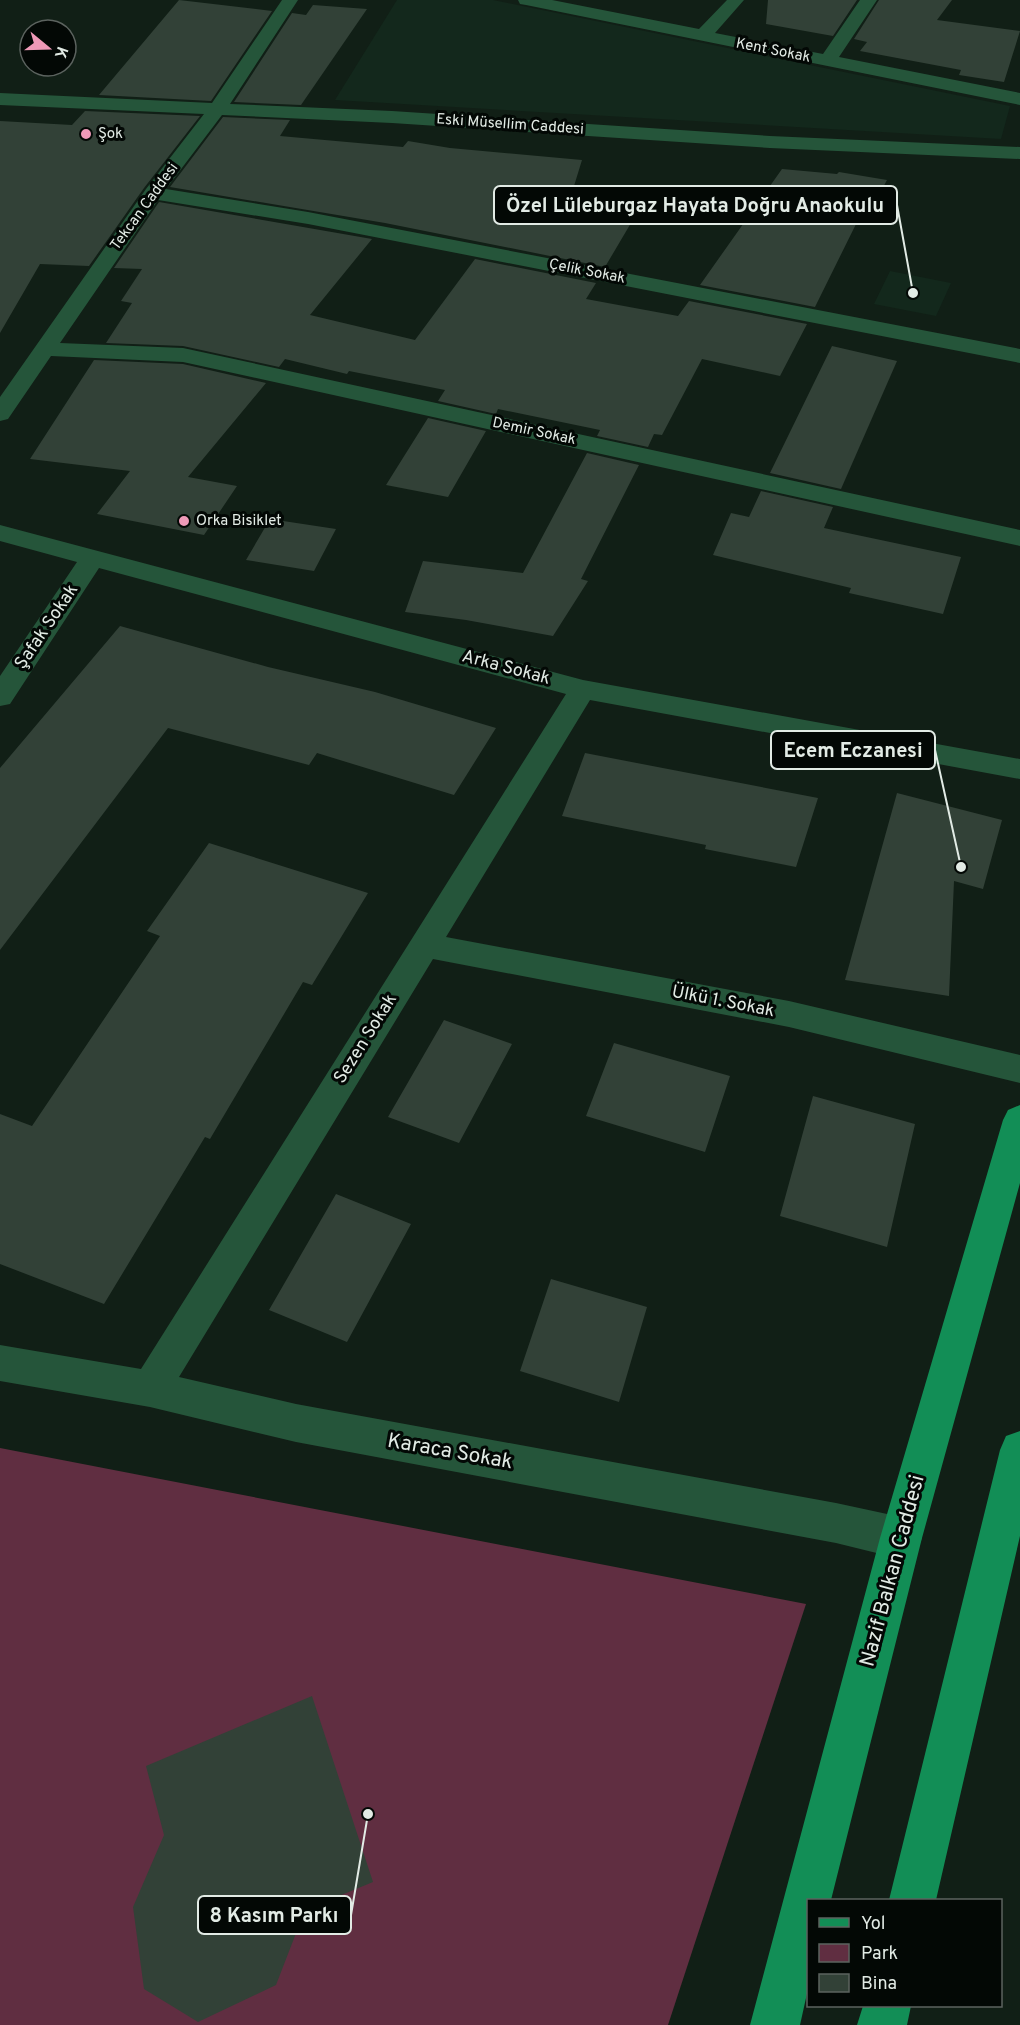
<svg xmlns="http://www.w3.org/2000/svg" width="1020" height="2025" viewBox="0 0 1020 2025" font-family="Overpass,sans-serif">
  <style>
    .built { fill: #13281c }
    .green { fill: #602e41 }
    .building { fill: #324137 }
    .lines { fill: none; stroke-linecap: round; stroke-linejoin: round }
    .minor { fill: #25553a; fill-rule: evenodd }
    .major { fill: #128e56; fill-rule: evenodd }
    .poi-dot { fill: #ef9ab8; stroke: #030805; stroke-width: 2 }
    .labels { text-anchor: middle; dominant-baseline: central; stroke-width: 6; stroke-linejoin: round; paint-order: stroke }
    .far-street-label { font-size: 15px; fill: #e2ebe5; stroke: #030805 }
    .far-poi-label { font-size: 15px; fill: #e2ebe5; stroke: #030805; text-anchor: start }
    .street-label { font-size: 18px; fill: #e2ebe5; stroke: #030805 }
    .near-street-label { font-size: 21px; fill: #e2ebe5; stroke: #030805 }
    .leader { fill: none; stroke: #e2ebe5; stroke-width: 2 }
    .callout-dot { fill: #e2ebe5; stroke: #030805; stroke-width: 2 }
    .callout { fill: #030805; stroke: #e2ebe5; stroke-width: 2 }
    .callout-label { font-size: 20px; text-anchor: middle; font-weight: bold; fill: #e2ebe5 }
  </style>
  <rect width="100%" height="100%" fill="#111f16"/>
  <path class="built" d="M 397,0 L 493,0 L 1010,106 L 1001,139 L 335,100 Z
    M 890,271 L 951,283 L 936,316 L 874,304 Z"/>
  <path class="green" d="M 0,1448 L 806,1604 L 668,2025 L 0,2025 Z"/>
  <path class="building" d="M 179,0 L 272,11 L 211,101 L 99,95 Z
    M 768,0 L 857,0 L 833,36 L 766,24 Z
    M 879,0 L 952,0 L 937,20 L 1020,31 L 1004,82 L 959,75 L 961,70 L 860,51 L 867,42 L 854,39 Z
    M 313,5 L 367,9 L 301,105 L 234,102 L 292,13 L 306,15 Z
    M 85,111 L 200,116 L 144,188 L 89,266 L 40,264 L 0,333 L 0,121 L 72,125 Z
    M 223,117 L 290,120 L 280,136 L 403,147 L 408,141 L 450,148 L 582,160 L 566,212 L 631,223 L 605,267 L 385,223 L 170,187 Z
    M 782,169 L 837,174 L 839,172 L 887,180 L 865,221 L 858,220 L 815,307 L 700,285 Z
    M 159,202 L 372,239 L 310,315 L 415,340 L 475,259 L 596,283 L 586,299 L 678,316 L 689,301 L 807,324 L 780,376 L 702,359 L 662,435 L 654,434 L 648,447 L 597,436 L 600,430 L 498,409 L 496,414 L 438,401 L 445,390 L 349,371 L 347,374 L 285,359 L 279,367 L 183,346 L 106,343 L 132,303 L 121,301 L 142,269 L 114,268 Z
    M 832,346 L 897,361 L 841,489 L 770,473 Z
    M 94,360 L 183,364 L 266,383 L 188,477 L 237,486 L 204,535 L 97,514 L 130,471 L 30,459 Z
    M 428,418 L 486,431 L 448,497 L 386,485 Z
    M 587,453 L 639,465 L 581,579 L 588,581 L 553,636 L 466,620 L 405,612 L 423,561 L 523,573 Z
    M 761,491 L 833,507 L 824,528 L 961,557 L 943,614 L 849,593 L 851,588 L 713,555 L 731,513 L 749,517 Z
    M 270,519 L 336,529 L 314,571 L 246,560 Z
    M 120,626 L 268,667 L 375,692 L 496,728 L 454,795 L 317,753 L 309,765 L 168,728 L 0,950 L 0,768 Z
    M 585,753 L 818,798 L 796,867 L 705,849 L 706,845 L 562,816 Z
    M 897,793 L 1002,820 L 983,889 L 954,881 L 949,996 L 845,980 Z
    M 209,843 L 368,893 L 312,985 L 303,982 L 210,1139 L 205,1137 L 104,1304 L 0,1264 L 0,1114 L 32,1126 L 160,936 L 147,931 Z
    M 444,1020 L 512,1044 L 459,1143 L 388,1117 Z
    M 614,1043 L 730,1076 L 705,1152 L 586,1116 Z
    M 813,1096 L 915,1124 L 887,1247 L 780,1216 Z
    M 336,1194 L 411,1224 L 347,1342 L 269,1310 Z
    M 551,1279 L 647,1307 L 619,1402 L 520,1371 Z
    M 312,1696 L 373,1882 L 305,1910 L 276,1985 L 198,2022 L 144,1989 L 133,1907 L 164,1835 L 146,1766 Z"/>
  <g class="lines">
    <path class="minor" d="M 282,0 L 298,0 L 230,104 L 392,111 L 770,136 L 1020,147 L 1020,159 L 770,148 L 392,123 L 222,115 L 166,189 L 308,212 L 1020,349 L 1020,363 L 308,224 L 158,200 L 60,343 L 183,348 L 1020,530 L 1020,546 L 183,362 L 51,356 L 8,419 L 0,421 L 0,397 L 146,189 L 204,114 L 0,105 L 0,93 L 212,103 Z
      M 518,0 L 552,0 L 699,29 L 727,0 L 744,0 L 715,33 L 823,54 L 860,0 L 877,0 L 839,57 L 1020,93 L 1020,105 L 526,5 L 520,4 Z
      M 0,525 L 583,680 L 1020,759 L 1020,779 L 590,700 L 446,937 L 789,1001 L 1020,1055 L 1020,1083 L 789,1027 L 433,959 L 179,1377 L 296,1404 L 836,1503 L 901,1517 L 916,1523 L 922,1538 L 916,1553 L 901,1559 L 836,1543 L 296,1442 L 150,1407 L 0,1381 L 0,1345 L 141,1369 L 566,694 L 99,568 L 10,704 L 0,706 L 0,676 L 77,562 L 0,541 Z"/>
    <path class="major" d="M 1020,1105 L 1020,1183 L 922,1538 L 831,1900 L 808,1900 L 808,1989 L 800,2025 L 750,2025 L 880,1538 L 1003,1120 L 1008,1110 Z
      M 1020,1431 L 1020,1536 L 936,1900 L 889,1900 L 1000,1450 L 1006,1436 Z
      M 863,2006 L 911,2006 L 907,2025 L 857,2025 Z"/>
  </g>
  <g class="poi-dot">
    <circle cx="86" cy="134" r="6"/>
    <circle cx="184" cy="521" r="6"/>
  </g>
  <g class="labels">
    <g class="far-street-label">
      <text transform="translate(773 51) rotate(11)">Kent Sokak</text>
      <text transform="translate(510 125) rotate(4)">Eski Müsellim Caddesi</text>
      <text transform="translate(145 207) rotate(-54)">Tekcan Caddesi</text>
      <text transform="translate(587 272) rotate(11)">Çelik Sokak</text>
      <text transform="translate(534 432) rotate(12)">Demir Sokak</text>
    </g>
    <g class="far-poi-label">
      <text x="98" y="134">Şok</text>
      <text x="196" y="521">Orka Bisiklet</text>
    </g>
    <g class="street-label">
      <text transform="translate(47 627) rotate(-56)">Şafak Sokak</text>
      <text transform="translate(506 668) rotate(15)">Arka Sokak</text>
      <text transform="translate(723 1002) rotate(11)">Ülkü 1. Sokak</text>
      <text transform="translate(366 1039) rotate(-58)">Sezen Sokak</text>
    </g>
    <g class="near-street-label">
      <text transform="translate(450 1452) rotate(10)">Karaca Sokak</text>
      <text transform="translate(893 1571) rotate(-75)">Nazif Balkan Caddesi</text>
    </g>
  </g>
  <path class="leader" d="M913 293L897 205M961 867L935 750M368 1814L351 1915"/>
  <g class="callout-dot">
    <circle cx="913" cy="293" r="6"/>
    <circle cx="961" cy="867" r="6"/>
    <circle cx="368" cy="1814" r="6"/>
  </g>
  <g class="callout">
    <rect x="494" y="186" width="403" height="38" rx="6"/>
    <rect x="771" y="731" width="164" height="38" rx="6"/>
    <rect x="198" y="1896" width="153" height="38" rx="6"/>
  </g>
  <g class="callout-label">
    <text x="695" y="212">Özel Lüleburgaz Hayata Doğru Anaokulu</text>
    <text x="853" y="757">Ecem Eczanesi</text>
    <text x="274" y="1922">8 Kasım Parkı</text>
  </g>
  <rect x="807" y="1899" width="195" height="108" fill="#030805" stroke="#5c635f" stroke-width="1.5"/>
  <rect x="819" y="1918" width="30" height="9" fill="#128e56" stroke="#5c635f" stroke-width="1.5"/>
  <text x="861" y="1929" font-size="18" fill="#e2ebe5">Yol</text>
  <rect x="819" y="1944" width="30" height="18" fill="#602e41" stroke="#5c635f" stroke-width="1.5"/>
  <text x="861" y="1959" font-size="18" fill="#e2ebe5">Park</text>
  <rect x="819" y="1974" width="30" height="18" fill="#324137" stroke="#5c635f" stroke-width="1.5"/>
  <text x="861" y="1989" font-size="18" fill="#e2ebe5">Bina</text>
  <g transform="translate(48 48) rotate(109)"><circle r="28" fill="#030805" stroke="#5c635f" stroke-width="1.5"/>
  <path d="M0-4.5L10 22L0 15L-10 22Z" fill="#ef9ab8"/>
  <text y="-9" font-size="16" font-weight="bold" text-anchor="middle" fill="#e2ebe5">K</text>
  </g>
</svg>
